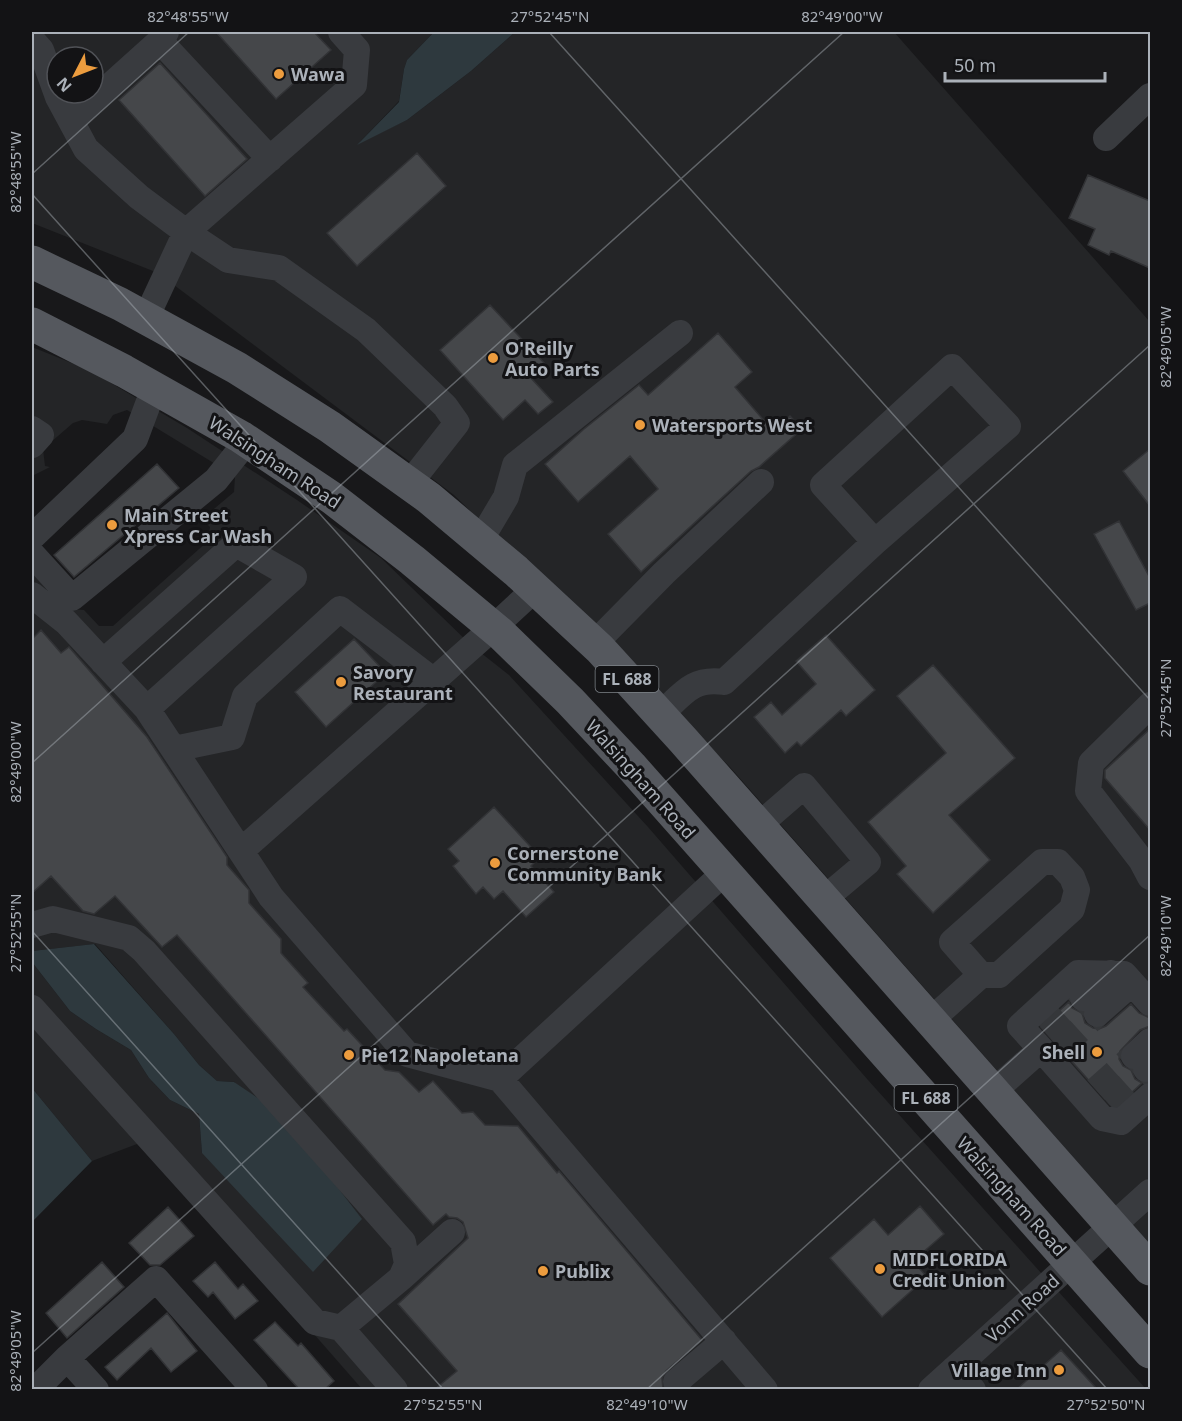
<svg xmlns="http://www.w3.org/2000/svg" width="1182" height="1421" viewBox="0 0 1182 1421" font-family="'Noto Sans',sans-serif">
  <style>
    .built { fill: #242527; fill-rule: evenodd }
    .water { fill: #2e393e }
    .building { fill: #45474a; stroke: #323336; stroke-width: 1.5 }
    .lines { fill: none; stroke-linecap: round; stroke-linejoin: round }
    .minor-tunnel { stroke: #35373a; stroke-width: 26; stroke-dasharray: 26 13; stroke-linecap: butt }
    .minor { stroke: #393b3f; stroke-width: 26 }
    .major { stroke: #55585e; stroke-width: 33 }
    .ticks { fill: none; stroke: #abb1b9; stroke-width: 1.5; stroke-opacity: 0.45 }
    .poi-dot { fill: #ec9c3e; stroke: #131315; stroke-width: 2 }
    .labels { text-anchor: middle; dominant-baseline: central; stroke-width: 6; stroke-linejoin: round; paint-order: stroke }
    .shield { fill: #131315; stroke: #7d8288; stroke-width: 1.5 }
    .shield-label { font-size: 16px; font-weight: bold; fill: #abb1b9 }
    .poi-label { font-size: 18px; font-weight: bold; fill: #abb1b9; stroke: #131315; text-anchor: start }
    .street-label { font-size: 18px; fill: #abb1b9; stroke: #131315 }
    .neatline { fill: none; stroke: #abb1b9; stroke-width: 2 }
    .ticks-label { font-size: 15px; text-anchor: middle; fill: #abb1b9 }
  </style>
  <rect width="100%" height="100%" fill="#18181a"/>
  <path class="built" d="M 32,32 L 434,32 L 407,60 L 404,69 L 399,101 L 360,142 L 407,120 L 471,71 L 515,32 L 894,32 L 1150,322 L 1150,1177 L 1117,1207 L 729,766 L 454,495 L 158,273 L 32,223 ZM 57,57 L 93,57 L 93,93 L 57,93 Z
    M 32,347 L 89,370 L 187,428 L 297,500 L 381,558 L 471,645 L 509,675 L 648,827 L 868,1080 L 1042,1274 L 915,1389 L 362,1389 L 145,1141 L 92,1161 L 32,1088 L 32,962 L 70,1011 L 96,1029 L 131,1050 L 149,1078 L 170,1100 L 199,1114 L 202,1153 L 235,1082 L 217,1081 L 199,1065 L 174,1034 L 95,944 L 32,951 L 32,573 L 55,593 L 70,609 L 84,610 L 99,626 L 113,626 L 208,541 L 210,527 L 202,519 L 234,492 L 235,476 L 127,410 L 113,415 L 107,424 L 82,420 L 73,423 L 43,449 L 45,466 L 50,467 L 32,476 Z
    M 1150,1207 L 1150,1245 L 1132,1224 Z
    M 1057,1290 L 1146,1389 L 948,1390 Z"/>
  <path class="water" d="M 434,32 L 515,32 L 471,71 L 407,120 L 357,145 L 399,102 L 404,69 L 407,60 Z
    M 94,944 L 174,1034 L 199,1065 L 217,1081 L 234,1082 L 280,1113 L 362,1219 L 313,1272 L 202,1153 L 199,1114 L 170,1100 L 149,1078 L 131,1050 L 96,1029 L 70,1011 L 32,962 L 32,951 Z
    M 32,1088 L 92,1161 L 32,1222 Z"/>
  <path class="building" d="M 216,32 L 314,32 L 331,50 L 276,99 Z
    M 160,63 L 247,159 L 205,196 L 119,100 Z
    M 417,153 L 446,186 L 357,266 L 327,233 Z
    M 1088,175 L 1150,201 L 1150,268 L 1111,251 L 1109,255 L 1088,245 L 1095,229 L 1069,218 Z
    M 490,305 L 546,365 L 531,378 L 553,402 L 538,414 L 525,400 L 503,420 L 440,350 Z
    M 718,333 L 752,372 L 735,387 L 773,431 L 790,416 L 802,429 L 759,467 L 751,471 L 641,572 L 608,534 L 658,489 L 630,456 L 578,502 L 545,464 L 584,429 L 639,385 L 648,395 Z
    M 1150,449 L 1150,506 L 1123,471 Z
    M 157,464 L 179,488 L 74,577 L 54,555 Z
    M 1119,521 L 1150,578 L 1150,603 L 1136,610 L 1094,534 Z
    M 41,630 L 61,653 L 69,647 L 147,737 L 227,857 L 227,865 L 249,890 L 249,903 L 281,939 L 281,953 L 308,983 L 303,987 L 344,1031 L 347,1029 L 385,1070 L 399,1072 L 419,1092 L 433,1081 L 462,1113 L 473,1112 L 485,1125 L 518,1126 L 557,1173 L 559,1171 L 702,1340 L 666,1371 L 662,1378 L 663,1389 L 435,1389 L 457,1371 L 398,1304 L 468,1238 L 463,1222 L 457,1218 L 449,1217 L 446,1214 L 433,1225 L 177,935 L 162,947 L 115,896 L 94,914 L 83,911 L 51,876 L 32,893 L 32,639 Z
    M 826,635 L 875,690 L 846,716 L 841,710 L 801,746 L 797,742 L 785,753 L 754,717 L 771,702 L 782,715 L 816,684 L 796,661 Z
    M 354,639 L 386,673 L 326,727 L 295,692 Z
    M 933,665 L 1015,758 L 949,815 L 990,860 L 933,913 L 897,874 L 906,866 L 868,822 L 946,753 L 897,696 Z
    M 1150,729 L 1150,830 L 1105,778 L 1105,770 Z
    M 494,807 L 540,857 L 531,866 L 554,892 L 526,917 L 503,891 L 494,899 L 483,887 L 476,894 L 453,866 L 459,861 L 448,849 Z
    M 1069,1002 L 1072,1008 L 1082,1013 L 1085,1023 L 1093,1028 L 1099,1029 L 1106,1026 L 1131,1004 L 1139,1013 L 1150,1018 L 1150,1026 L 1140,1030 L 1120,1051 L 1119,1059 L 1123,1066 L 1131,1070 L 1135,1079 L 1142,1083 L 1117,1106 L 1110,1104 L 1041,1027 Z
    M 920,1206 L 944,1234 L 913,1261 L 927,1277 L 882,1317 L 830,1258 L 874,1219 L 888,1235 Z
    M 168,1207 L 194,1236 L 160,1265 L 150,1265 L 129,1243 Z
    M 102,1262 L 124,1287 L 67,1338 L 46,1313 Z
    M 215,1262 L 238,1289 L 243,1284 L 258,1301 L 235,1319 L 213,1292 L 208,1297 L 193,1281 Z
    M 167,1313 L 197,1351 L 171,1372 L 151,1348 L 117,1380 L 105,1367 Z
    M 275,1322 L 298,1346 L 301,1343 L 334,1381 L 325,1389 L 299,1389 L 254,1340 Z
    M 1061,1350 L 1097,1389 L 1017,1389 Z"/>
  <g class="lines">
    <path class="minor-tunnel" d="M 1045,1032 L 1083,998
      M 1060,1048 L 1097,1014
      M 1096,1090 L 1134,1056
      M 1108,1103 L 1146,1069"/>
    <path class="minor" d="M 341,32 L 357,50 L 354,85 L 186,232 L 228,260 L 279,268 L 366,330 L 445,406 L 457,423 L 409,484
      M 32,40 L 41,50 L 58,97 L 86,149 L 139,197 L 186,232 L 146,318
      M 160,41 L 270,159
      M 71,121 L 160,41 L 166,32
      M 1106,138 L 1150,96
      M 32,429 L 41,435 L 32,445
      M 32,537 L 135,439 L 154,388
      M 480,541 L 506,497 L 515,465 L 680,333
      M 32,554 L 72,598 L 216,480 L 247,441
      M 32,595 L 66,622 L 147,709 L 271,897 L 407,1054 L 500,1079 L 765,1390
      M 594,644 L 664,573 L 761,482
      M 103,662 L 236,544 L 294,577 L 147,709
      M 1150,705 L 1091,763 L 1088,791 L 1141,860 L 1150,877
      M 660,715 C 682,695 692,677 724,682 L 875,542 L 1008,426 L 952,367 L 823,485 L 875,542
      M 174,749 L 232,737 L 245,696 L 340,609 L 434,681
      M 759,825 L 804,786 L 868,862 L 824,899
      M 241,851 L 493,628 L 535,589
      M 32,925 L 53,919 L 129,938 L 144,951 L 403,1242 L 407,1264 L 401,1278 L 341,1328
      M 1083,998 L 1111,973
      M 32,1008 L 315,1322 L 341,1328 L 395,1390
      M 1097,1014 L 1132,983
      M 931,1020 L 981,975 L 999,975 L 1072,909 L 1077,890 L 1072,877 L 1058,862 L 1042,862 L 952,942 L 981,975
      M 1041,1049 L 1020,1026 L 1078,973 L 1124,974 L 1150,1003
      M 1134,1056 L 1150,1041
      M 1146,1069 L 1150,1065
      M 500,1079 L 725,872
      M 994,1091 L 1041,1049 L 1102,1118 L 1121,1122 L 1150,1096
      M 401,1278 L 452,1232
      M 67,1358 L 96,1390
      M 954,1369 L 973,1390
      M 676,1382 L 724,1341
      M 35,1390 L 67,1358 L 156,1279 L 255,1390
      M 931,1390 L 1150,1192"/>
    <path class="major" d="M 32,262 L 120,304 L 237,368 L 330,427 L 429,498 L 516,571 L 600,649 L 683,740 L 1150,1269
      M 32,324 L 124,371 L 241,437 L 332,498 L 412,560 L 501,634 L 570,701 L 631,766 L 1150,1352"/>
  </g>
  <path class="ticks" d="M 549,32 L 1150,700M 32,174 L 189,32M 32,194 L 1108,1390M 32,763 L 844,32M 32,931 L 444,1390M 32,1353 L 1150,345M 646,1390 L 1150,935"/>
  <g class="poi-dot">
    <circle cx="279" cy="74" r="6"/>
    <circle cx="493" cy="358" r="6"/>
    <circle cx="640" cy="425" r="6"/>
    <circle cx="112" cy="525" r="6"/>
    <circle cx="341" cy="682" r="6"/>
    <circle cx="495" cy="863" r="6"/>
    <circle cx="1097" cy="1052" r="6"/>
    <circle cx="349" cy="1055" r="6"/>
    <circle cx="880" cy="1269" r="6"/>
    <circle cx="543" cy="1271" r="6"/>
    <circle cx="1059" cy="1370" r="6"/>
  </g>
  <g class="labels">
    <g class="shield">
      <rect x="595.5" y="666" width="63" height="26" rx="4.5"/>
      <rect x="894.5" y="1085" width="63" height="26" rx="4.5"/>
    </g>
    <g class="shield-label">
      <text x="627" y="679">FL 688</text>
      <text x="926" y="1098">FL 688</text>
    </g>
    <g class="poi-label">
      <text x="291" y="74">Wawa</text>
      <text x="505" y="348">O'Reilly<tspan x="505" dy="21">Auto Parts</tspan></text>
      <text x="652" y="425">Watersports West</text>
      <text x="124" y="515">Main Street<tspan x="124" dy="21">Xpress Car Wash</tspan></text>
      <text x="353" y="672">Savory<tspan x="353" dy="21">Restaurant</tspan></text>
      <text x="507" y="853">Cornerstone<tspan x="507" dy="21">Community Bank</tspan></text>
      <text x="1085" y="1052" text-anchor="end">Shell</text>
      <text x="361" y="1055">Pie12 Napoletana</text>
      <text x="892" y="1259">MIDFLORIDA<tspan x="892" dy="21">Credit Union</tspan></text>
      <text x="555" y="1271">Publix</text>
      <text x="1047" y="1370" text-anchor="end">Village Inn</text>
    </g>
    <g class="street-label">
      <text transform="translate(275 462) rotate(33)">Walsingham Road</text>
      <text transform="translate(641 779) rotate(48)">Walsingham Road</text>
      <text transform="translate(1012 1196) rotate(48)">Walsingham Road</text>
      <text transform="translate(1022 1308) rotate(-42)">Vonn Road</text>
    </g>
  </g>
  <rect width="1182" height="1421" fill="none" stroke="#131315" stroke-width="66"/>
  <g transform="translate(75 75) rotate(228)"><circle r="28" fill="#131315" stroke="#505257" stroke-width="1.5"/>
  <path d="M0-4.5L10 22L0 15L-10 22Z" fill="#ec9c3e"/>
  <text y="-9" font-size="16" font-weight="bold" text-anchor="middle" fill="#abb1b9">N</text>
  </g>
  <path d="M945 72v9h160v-9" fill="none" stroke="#abb1b9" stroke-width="3"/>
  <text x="954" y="72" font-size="18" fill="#abb1b9" stroke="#131315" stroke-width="4.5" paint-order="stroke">50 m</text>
  <rect x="33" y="33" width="1116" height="1355" class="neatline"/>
  <g class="ticks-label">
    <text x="188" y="22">82°48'55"W</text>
    <text x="550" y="22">27°52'45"N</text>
    <text x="842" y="22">82°49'00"W</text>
    <text transform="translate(16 172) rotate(-90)" y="5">82°48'55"W</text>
    <text transform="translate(1166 347) rotate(-90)" y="5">82°49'05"W</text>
    <text transform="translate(1166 698) rotate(-90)" y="5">27°52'45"N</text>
    <text transform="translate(16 762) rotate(-90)" y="5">82°49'00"W</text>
    <text transform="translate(16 933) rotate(-90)" y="5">27°52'55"N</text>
    <text transform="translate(1166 936) rotate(-90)" y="5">82°49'10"W</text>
    <text transform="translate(16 1351) rotate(-90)" y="5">82°49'05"W</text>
    <text x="443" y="1410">27°52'55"N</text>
    <text x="647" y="1410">82°49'10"W</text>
    <text x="1106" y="1410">27°52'50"N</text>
  </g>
</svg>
